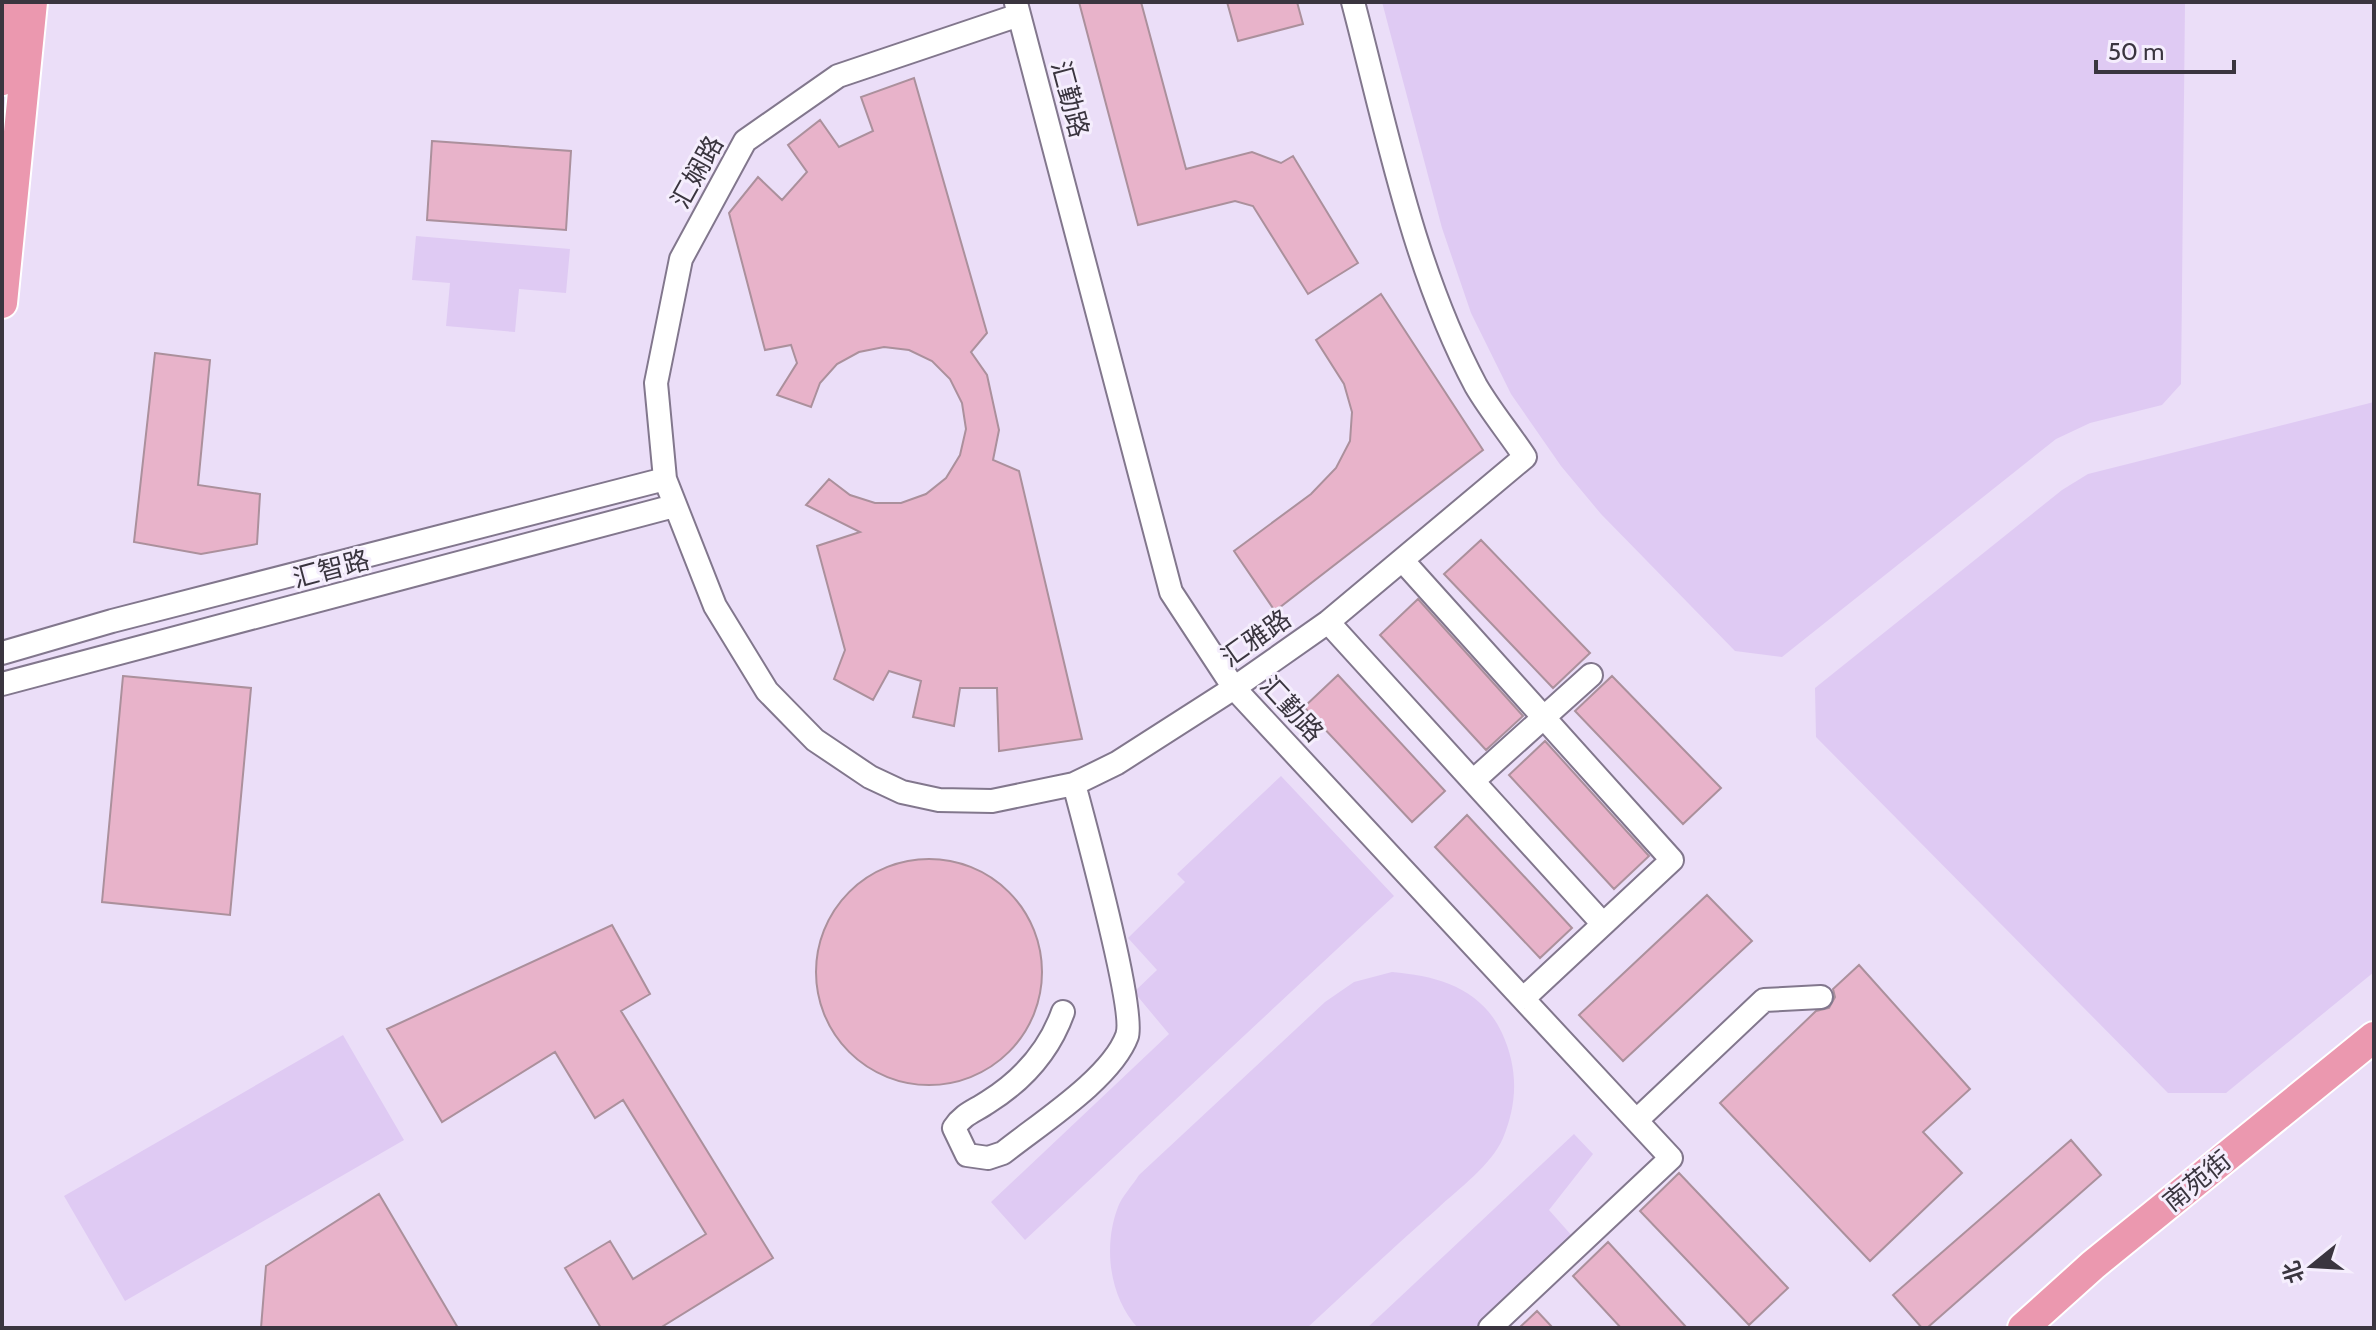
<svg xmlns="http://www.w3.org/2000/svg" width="2376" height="1330" viewBox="0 0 2376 1330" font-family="Cabin,'Noto Sans SC',sans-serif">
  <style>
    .green { fill: #dfcaf3 }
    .building { fill: #e8b3ca; stroke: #ab909c; stroke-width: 2 }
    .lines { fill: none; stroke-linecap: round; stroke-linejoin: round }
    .minor-casing { stroke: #82778d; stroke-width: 26 }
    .major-casing { stroke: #fff; stroke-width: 34 }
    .minor { stroke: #fff; stroke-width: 22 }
    .major { stroke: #eb98af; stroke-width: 30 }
    .labels { text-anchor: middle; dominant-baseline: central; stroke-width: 6; stroke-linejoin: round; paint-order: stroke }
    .street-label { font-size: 26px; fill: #3a353f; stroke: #f5eefd }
  </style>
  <rect width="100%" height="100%" fill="#ebdef8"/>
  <path class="green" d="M 1382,2 L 2185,2 L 2181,384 L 2162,405 L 2090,423 L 2056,439 L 1782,657 L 1735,651 L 1601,514 L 1561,466 L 1511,394 L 1471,313 L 1442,228 Z
    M 416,236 L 570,249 L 566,293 L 519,289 L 515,332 L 446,326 L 450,283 L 412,280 Z
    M 2374,402 L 2374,972 L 2226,1093 L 2168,1093 L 1816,737 L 1815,688 L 2062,490 L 2088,474 Z
    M 1281,776 L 1394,896 L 1025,1240 L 991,1202 L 1169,1034 L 1134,992 L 1157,970 L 1128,938 L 1185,882 L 1177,874 Z
    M 1392,972 C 1438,976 1481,988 1502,1033 C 1518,1068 1518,1102 1503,1138 C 1491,1166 1458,1189 1437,1209 C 1393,1248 1350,1288 1307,1328 L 1138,1328 C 1109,1297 1103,1246 1118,1207 C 1122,1196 1133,1185 1139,1175 L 1325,1002 L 1354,982 Z
    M 343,1035 L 404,1140 L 125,1301 L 64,1196 Z
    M 1574,1134 L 1593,1154 L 1549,1210 L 1573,1237 L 1476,1328 L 1367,1328 Z"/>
  <path class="building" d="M 1079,2 L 1141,2 L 1186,169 L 1252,152 L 1281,163 L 1293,156 L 1358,263 L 1308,294 L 1253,206 L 1235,201 L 1138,225 Z
    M 1227,2 L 1297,2 L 1303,24 L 1238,41 Z
    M 914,78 L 987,333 L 971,352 L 987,375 L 999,430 L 993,460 L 1019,471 L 1082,739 L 999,751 L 997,688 L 960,688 L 954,726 L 913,717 L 921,681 L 889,671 L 873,700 L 834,679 L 845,650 L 817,546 L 860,532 L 806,505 L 829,479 L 850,495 L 875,503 L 901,503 L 926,494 L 946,478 L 960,455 L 966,429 L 962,403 L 950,379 L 932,361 L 909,350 L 884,347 L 859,352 L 837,364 L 820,383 L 811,407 L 777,395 L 797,363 L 791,345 L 765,350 L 729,213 L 758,177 L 782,200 L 807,172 L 788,145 L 820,120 L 839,147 L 873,131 L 861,97 Z
    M 432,141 L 571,151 L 566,230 L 427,220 Z
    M 1381,294 L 1483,450 L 1275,611 L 1234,551 L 1311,494 L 1336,468 L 1350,441 L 1352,412 L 1344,384 L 1316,340 Z
    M 155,353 L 210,360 L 198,485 L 260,494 L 257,544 L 201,554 L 134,542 Z
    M 1481,540 L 1590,653 L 1553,688 L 1444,574 Z
    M 1418,599 L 1523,716 L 1486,750 L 1380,635 Z
    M 1338,675 L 1445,791 L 1412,822 L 1304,707 Z
    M 123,676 L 251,688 L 230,915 L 102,902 Z
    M 1612,676 L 1721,788 L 1683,824 L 1575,711 Z
    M 1545,741 L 1649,856 L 1614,889 L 1509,775 Z
    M 1467,815 L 1572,928 L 1540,958 L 1435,847 Z
    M816 972a113 113 0 1 1 226 0a113 113 0 1 1-226 0Z
    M 1707,895 L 1752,941 L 1623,1061 L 1579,1015 Z
    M 612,925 L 650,994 L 621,1011 L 773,1258 L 660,1328 L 601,1328 L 565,1268 L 610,1241 L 633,1279 L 706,1234 L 623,1100 L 595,1118 L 555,1052 L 442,1122 L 387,1029 Z
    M 1859,965 L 1970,1089 L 1923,1132 L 1962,1173 L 1870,1261 L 1720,1103 L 1816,1011 L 1829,1008 L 1835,997 L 1833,989 Z
    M 2071,1140 L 2101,1175 L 1927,1328 L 1922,1328 L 1893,1295 Z
    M 1679,1173 L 1788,1288 L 1749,1325 L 1640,1211 Z
    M 379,1194 L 458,1328 L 261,1328 L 266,1266 Z
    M 1608,1242 L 1687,1328 L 1621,1328 L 1573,1276 Z
    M 1537,1311 L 1553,1328 L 1519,1328 Z"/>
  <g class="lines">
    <g class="minor-casing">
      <path id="minor" d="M 1016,3 L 1171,592 L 1234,688 L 1671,1158 L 1490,1328
        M 1019,15 L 838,76 L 745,141 L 681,259 L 656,383 L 665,479 L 715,606 L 767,691 L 815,740 L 870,777 L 902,792 L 939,800 L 992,801 L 1074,784 L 1117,763 L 1234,688 L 1328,622 L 1525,457 C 1509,433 1490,410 1476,386 C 1413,268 1387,131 1353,2
        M 1403,561 L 1672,860 L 1524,998
        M 1328,622 L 1603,924
        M 2,653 L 112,621 L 665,479
        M 2,684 L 674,506
        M 1473,781 L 1591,675
        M 1063,1012 C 1049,1051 1023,1080 988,1102 C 975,1111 963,1114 954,1128 L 967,1155 L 988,1158 L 1003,1153 C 1039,1124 1111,1079 1127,1036 C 1136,1011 1084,822 1074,784
        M 1637,1120 L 1764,1000 L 1821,997"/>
    </g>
    <g class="major-casing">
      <path id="major" d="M 2,80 L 10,2
        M 2,303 L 32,2
        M 2023,1328 L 2093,1265 L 2374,1037"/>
    </g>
    <use href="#minor" class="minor"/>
    <use href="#major" class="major"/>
  </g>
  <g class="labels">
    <g class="street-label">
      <text transform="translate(1070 99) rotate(75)">汇勤路</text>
      <text transform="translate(697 172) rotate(-61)">汇娴路</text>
      <text transform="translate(331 569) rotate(-15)">汇智路</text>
      <text transform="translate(1256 638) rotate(-35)">汇雅路</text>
      <text transform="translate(1292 709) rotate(47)">汇勤路</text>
      <text transform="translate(2197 1181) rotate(-39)">南苑街</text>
    </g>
  </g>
  <rect width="2376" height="1330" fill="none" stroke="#3a353f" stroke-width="8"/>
  <g transform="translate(2312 1266) rotate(252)" stroke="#f5eefd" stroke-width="6" paint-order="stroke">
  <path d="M0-6L14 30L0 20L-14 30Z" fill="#3a353f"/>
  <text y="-12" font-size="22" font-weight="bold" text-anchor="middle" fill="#3a353f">北</text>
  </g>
  <path d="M2096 60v12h138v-12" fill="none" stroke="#3a353f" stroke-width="4"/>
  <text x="2108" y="60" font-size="24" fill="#3a353f" stroke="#f5eefd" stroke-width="6" paint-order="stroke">50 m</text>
</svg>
